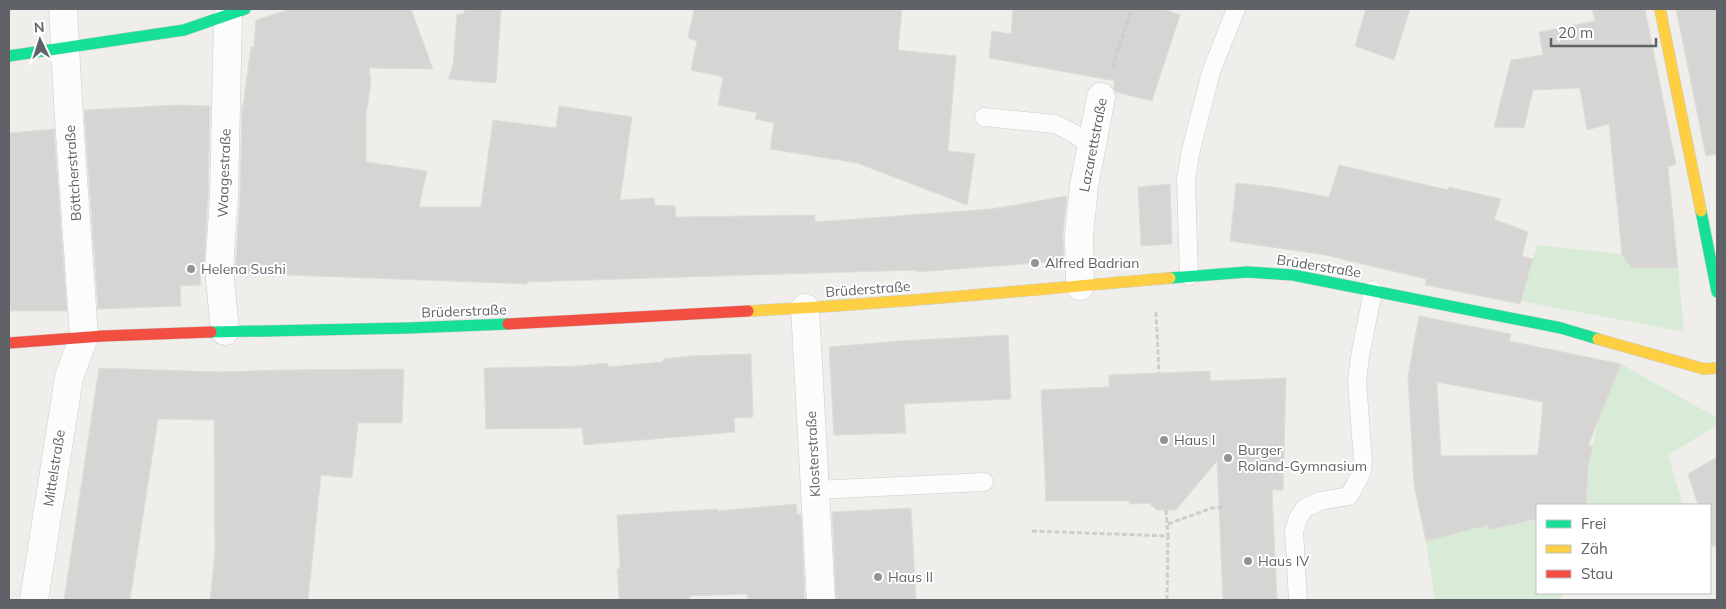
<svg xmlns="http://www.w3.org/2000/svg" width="1726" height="609" viewBox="0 0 1726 609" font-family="Mulish,sans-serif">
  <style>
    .green { fill: #d8ebd6 }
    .building { fill: #d6d5d3; stroke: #deddd9; fill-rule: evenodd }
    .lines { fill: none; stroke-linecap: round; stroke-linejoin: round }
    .lane-casing { stroke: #cbcccc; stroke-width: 19 }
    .street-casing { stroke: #cbcccc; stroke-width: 29 }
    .fast-casing { stroke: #cacacb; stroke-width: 12 }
    .slow-casing { stroke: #cacacb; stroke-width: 12 }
    .jam-casing { stroke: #cacacb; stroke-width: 12 }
    .path { stroke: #cacfcc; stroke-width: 3; stroke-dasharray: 5 2.5; stroke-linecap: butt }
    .lane { stroke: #fdfcfc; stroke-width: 18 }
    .street { stroke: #fdfcfc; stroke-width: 28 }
    .fast { stroke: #16e098; stroke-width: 11 }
    .slow { stroke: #ffcf43; stroke-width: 11 }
    .jam { stroke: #f24e42; stroke-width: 11 }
    .poi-dot { fill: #919496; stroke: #fff; stroke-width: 2 }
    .labels { text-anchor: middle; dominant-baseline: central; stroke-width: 4; stroke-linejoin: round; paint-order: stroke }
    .street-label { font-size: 14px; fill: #5f6368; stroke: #fff }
    .poi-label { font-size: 14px; fill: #5f6368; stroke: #fff; text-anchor: start }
  </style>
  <rect width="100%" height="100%" fill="#efeeea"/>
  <path class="green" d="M 1537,245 L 1622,254 L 1631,268 L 1678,268 L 1684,332 L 1521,301 Z
    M 1621,364 L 1714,416 L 1717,421 L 1717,425 L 1668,455 L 1683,505 L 1586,505 L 1588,466 L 1598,421 Z
    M 1537,519 L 1537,593 L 1561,593 L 1562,600 L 1435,600 L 1426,541 L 1488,525 L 1489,530 Z"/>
  <path class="building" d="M 291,9 L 411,9 L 433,69 L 369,68 L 371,82 L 366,116 L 366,162 L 427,171 L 419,207 L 481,207 L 493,120 L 556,128 L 559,106 L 632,117 L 620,200 L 654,198 L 655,205 L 675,206 L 676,217 L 815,215 L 815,222 L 991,209 L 1067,196 L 1063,234 L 1064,261 L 917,272 L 917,270 L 816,273 L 527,282 L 527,284 L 235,273 L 240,197 L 242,106 L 243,106 L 251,47 L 254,47 L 256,20 Z
    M 465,9 L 501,9 L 496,83 L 448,79 L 453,65 L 457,14 L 464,14 Z
    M 694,9 L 902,9 L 898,50 L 956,56 L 948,151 L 975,154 L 967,205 L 857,163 L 770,149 L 774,123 L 755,119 L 757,113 L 718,105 L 723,77 L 691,70 L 697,41 L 688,38 Z
    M 1013,9 L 1165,9 L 1180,15 L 1152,101 L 1116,92 L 1113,87 L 1115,81 L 989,58 L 992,31 L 1011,34 Z
    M 1366,9 L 1410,9 L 1394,60 L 1355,46 Z
    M 1592,9 L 1645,9 L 1676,164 L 1668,167 L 1678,268 L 1631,268 L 1622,254 L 1609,124 L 1587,130 L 1580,88 L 1533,90 L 1524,128 L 1494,127 L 1511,60 L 1543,55 L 1539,32 L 1595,21 Z
    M 1676,9 L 1717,9 L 1717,154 L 1706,156 Z
    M 178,105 L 210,106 L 208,196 L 204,272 L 200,272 L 201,285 L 180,286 L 181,306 L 98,309 L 84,110 Z
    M 54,129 L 67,311 L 9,311 L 9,133 Z
    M 1339,165 L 1448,190 L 1449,187 L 1501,199 L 1494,219 L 1528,232 L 1522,256 L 1533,259 L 1520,304 L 1425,285 L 1426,279 L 1325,255 L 1230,241 L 1236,183 L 1274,187 L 1329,197 Z
    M 1170,184 L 1172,244 L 1141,246 L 1138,187 Z
    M 1419,316 L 1511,334 L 1509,341 L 1621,364 L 1588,446 L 1593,446 L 1588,466 L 1586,505 L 1537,505 L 1537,519 L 1489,530 L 1488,525 L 1426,541 L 1414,485 L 1408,376 ZM 1437,382 L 1543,402 L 1538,455 L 1441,456 Z
    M 1008,335 L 1011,399 L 904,404 L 906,433 L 834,435 L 829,347 L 898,341 Z
    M 751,354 L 753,417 L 734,418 L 735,432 L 584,445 L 582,428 L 486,429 L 484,368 L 579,366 L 607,363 L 609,367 L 662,362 L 664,359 L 689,356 Z
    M 99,368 L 219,372 L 281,370 L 404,369 L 402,423 L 358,423 L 352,478 L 321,475 L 308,600 L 210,600 L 215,554 L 214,420 L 158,419 L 130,600 L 64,600 Z
    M 1210,371 L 1210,381 L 1286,378 L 1283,490 L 1272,490 L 1277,600 L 1223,600 L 1217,461 L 1176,510 L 1157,510 L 1149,503 L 1129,504 L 1129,501 L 1046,501 L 1041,390 L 1109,387 L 1109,375 Z
    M 1717,457 L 1717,546 L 1712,546 L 1710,541 L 1710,505 L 1698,505 L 1688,474 Z
    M 796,504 L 797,514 L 801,514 L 805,600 L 748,600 L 747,594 L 689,596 L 690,600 L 619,600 L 617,569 L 620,569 L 617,515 L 718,509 L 718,511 Z
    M 911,508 L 916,600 L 836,600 L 832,512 Z"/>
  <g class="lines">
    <g class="lane-casing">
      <path id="lane" d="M 984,117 L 1055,124 L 1073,133 L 1092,147
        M 1189,276 L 1186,180 L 1190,154 L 1211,72 L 1236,9
        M 815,490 L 984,482
        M 1298,600 L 1294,531 L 1298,518 L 1305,508 L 1320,501 L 1349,496 L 1361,474 L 1363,462 L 1357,381 L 1360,357 L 1373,290"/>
    </g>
    <g class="street-casing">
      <path id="street" d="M 1080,286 L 1079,236 L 1084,186 L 1101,97
        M 805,308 L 821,600
        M 225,331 L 219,269 L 224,197 L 228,16
        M 34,600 L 69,377 L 84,337 L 69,119 L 63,9"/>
    </g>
    <g class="fast-casing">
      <path id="fast" d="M 9,56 L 184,30 L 245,9
        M 1701,211 L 1717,292
        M 1170,278 L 1247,272 L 1293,275 L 1561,328 L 1598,339
        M 211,332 L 408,328 L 508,324"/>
    </g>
    <g class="slow-casing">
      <path id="slow" d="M 1660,9 L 1701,211
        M 748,311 C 889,304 1029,290 1170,278
        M 1598,339 L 1704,369 L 1717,368"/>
    </g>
    <g class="jam-casing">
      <path id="jam" d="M 508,324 L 748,311
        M 9,343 L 103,336 L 211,332"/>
    </g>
    <path class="path" d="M 1112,67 L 1132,9
      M 1156,312 L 1159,373
      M 1166,510 L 1168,536
      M 1168,524 L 1212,508 L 1225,507
      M 1032,531 L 1168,536 L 1167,600"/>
    <use href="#lane" class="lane"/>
    <use href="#street" class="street"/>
    <use href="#fast" class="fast"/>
    <use href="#slow" class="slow"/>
    <use href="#jam" class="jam"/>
  </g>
  <g class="poi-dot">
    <circle cx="1035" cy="263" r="5"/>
    <circle cx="191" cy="269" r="5"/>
    <circle cx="1164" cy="440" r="5"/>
    <circle cx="1228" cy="458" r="5"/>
    <circle cx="1248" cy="561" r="5"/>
    <circle cx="878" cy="577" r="5"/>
  </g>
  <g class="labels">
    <g class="street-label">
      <text transform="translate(1093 145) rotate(-79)">Lazarettstraße</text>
      <text transform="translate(73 173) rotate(-94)">Böttcherstraße</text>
      <text transform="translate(224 173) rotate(-88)">Waagestraße</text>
      <text transform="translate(1319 266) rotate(9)">Brüderstraße</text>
      <text transform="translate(868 289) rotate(-4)">Brüderstraße</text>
      <text transform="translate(464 311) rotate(-2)">Brüderstraße</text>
      <text transform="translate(813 454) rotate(-93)">Klosterstraße</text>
      <text transform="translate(54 468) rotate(-81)">Mittelstraße</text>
    </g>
    <g class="poi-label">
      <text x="1045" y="263">Alfred Badrian</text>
      <text x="201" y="269">Helena Sushi</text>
      <text x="1174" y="440">Haus I</text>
      <text x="1238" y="450">Burger<tspan x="1238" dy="16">Roland-Gymnasium</tspan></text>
      <text x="1258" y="561">Haus IV</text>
      <text x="888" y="577">Haus II</text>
    </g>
  </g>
  <rect width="1726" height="609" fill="none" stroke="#5f6368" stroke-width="20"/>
  <rect x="1536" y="504" width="175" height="90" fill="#ffffff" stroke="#bfc1c3"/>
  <rect x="1546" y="520" width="25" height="8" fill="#16e098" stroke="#bfc1c3"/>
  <text x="1581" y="529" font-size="15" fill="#5f6368">Frei</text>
  <rect x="1546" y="545" width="25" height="8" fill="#ffcf43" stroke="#bfc1c3"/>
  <text x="1581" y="554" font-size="15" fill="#5f6368">Zäh</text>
  <rect x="1546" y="570" width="25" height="8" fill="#f24e42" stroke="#bfc1c3"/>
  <text x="1581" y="579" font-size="15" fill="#5f6368">Stau</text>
  <g transform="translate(40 40) rotate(356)" stroke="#ffffff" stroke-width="4" paint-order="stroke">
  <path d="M0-4L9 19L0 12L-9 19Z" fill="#5f6368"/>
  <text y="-8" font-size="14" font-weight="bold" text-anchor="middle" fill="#5f6368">N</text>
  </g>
  <path d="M1551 38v8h105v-8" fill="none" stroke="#5f6368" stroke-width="2.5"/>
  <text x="1558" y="38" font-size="15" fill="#5f6368" stroke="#ffffff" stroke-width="4" paint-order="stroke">20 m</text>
</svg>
